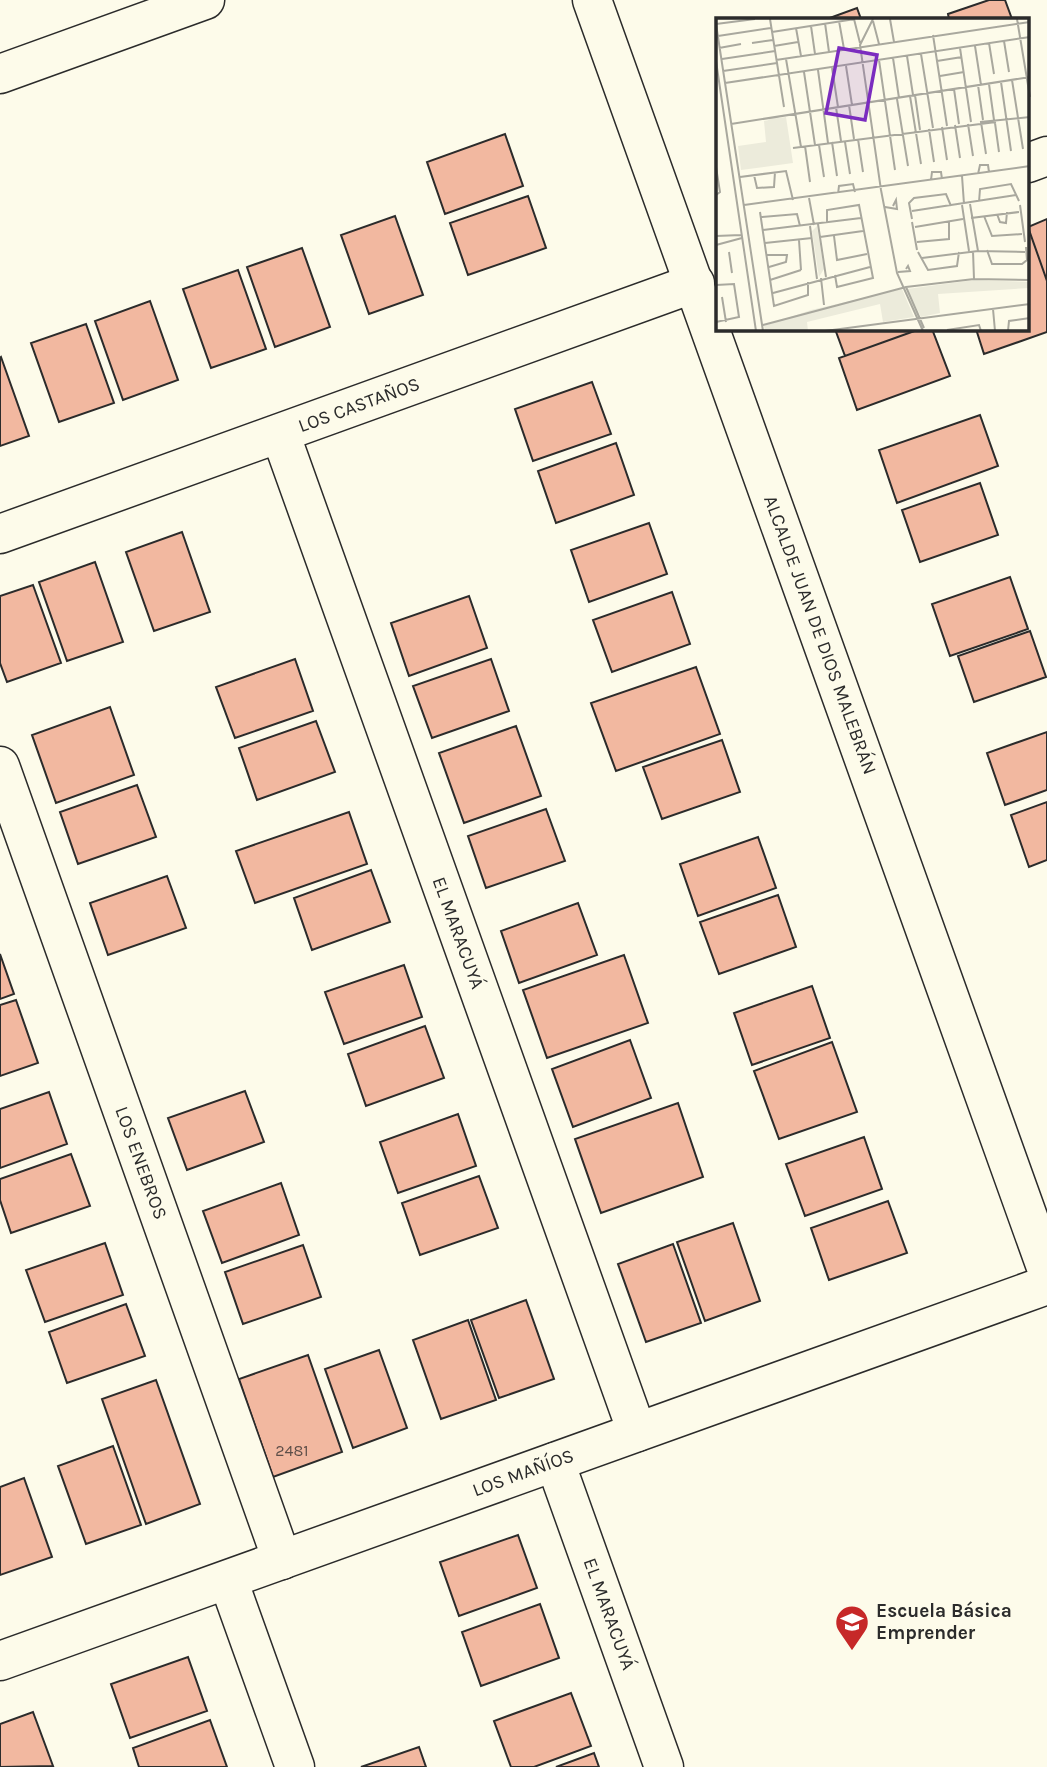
<svg xmlns="http://www.w3.org/2000/svg" width="1047" height="1767" viewBox="0 0 1047 1767" font-family="Karla,sans-serif">
  <style>
    .building { fill: #f2b8a0; stroke: #2b2b2b; stroke-width: 2 }
    .lines { fill: none; stroke-linecap: round; stroke-linejoin: round }
    .minor-casing { stroke: #2b2b2b; stroke-width: 41 }
    .tertiary-casing { stroke: #2b2b2b; stroke-width: 41 }
    .minor { stroke: #fdfbea; stroke-width: 38 }
    .tertiary { stroke: #fdfbea; stroke-width: 38 }
    .labels { text-anchor: middle; dominant-baseline: central; stroke-width: 5; stroke-linejoin: round; paint-order: stroke }
    .number-label { font-size: 16px; fill: #5d4e48 }
    .street-label { font-size: 19px; fill: #2b2b2b; stroke: #fdfbea }
    .poi-label { font-size: 19px; font-weight: bold; fill: #2b2b2b; stroke: #fdfbea; text-anchor: start }
    .inset-road { fill: none; stroke: #a9a89e; stroke-width: 2 }
    .view { fill: #7b2cbf; fill-opacity: 0.15; stroke: #7b2cbf; stroke-width: 3.5 }
    .inset-edge { fill: none; stroke: #2b2b2b; stroke-width: 3.5 }
  </style>
  <rect width="100%" height="100%" fill="#fdfbea"/>
  <path class="building" d="M 989,0 L 1005,0 L 1012,19 L 949,19 L 948,14 Z
    M 857,8 L 861,19 L 827,19 Z
    M 505,134 L 523,186 L 445,214 L 427,162 Z
    M 528,196 L 546,248 L 468,275 L 450,223 Z
    M 395,216 L 423,295 L 369,314 L 341,235 Z
    M 1047,219 L 1047,281 L 1028,227 Z
    M 1028,227 L 1047,281 L 1047,332 L 984,354 L 976,329 L 1028,329 Z
    M 302,248 L 330,327 L 275,347 L 247,267 Z
    M 238,270 L 266,349 L 211,368 L 183,289 Z
    M 150,301 L 178,380 L 123,400 L 95,321 Z
    M 86,324 L 114,403 L 59,422 L 31,343 Z
    M 835,329 L 920,329 L 845,356 Z
    M 920,329 L 932,329 L 950,376 L 857,410 L 839,358 Z
    M 1,357 L 29,436 L 0,446 L 0,358 Z
    M 592,382 L 611,434 L 533,461 L 515,409 Z
    M 980,415 L 998,466 L 897,503 L 879,450 Z
    M 616,443 L 634,495 L 556,523 L 538,471 Z
    M 980,483 L 998,535 L 920,562 L 902,510 Z
    M 649,523 L 667,574 L 589,602 L 571,550 Z
    M 182,532 L 210,612 L 154,631 L 126,552 Z
    M 95,562 L 123,642 L 67,661 L 39,582 Z
    M 1010,577 L 1028,629 L 950,656 L 932,604 Z
    M 33,585 L 61,663 L 7,682 L 0,663 L 0,596 Z
    M 672,592 L 690,644 L 612,672 L 593,620 Z
    M 469,596 L 487,648 L 409,676 L 391,623 Z
    M 1030,631 L 1046,677 L 974,702 L 958,656 Z
    M 295,659 L 313,711 L 235,738 L 216,687 Z
    M 491,659 L 509,711 L 432,738 L 413,686 Z
    M 696,667 L 720,734 L 616,771 L 591,703 Z
    M 110,707 L 134,775 L 56,803 L 32,735 Z
    M 316,721 L 335,772 L 257,800 L 239,748 Z
    M 516,726 L 541,796 L 464,823 L 439,753 Z
    M 1047,732 L 1047,790 L 1005,805 L 987,753 Z
    M 722,740 L 740,792 L 662,819 L 643,767 Z
    M 137,785 L 156,837 L 78,864 L 60,812 Z
    M 1047,802 L 1047,860 L 1029,867 L 1011,815 Z
    M 546,809 L 565,861 L 486,888 L 468,836 Z
    M 349,812 L 367,864 L 255,903 L 236,851 Z
    M 758,837 L 776,888 L 698,916 L 680,864 Z
    M 371,870 L 390,922 L 312,950 L 294,898 Z
    M 167,876 L 186,928 L 108,955 L 90,903 Z
    M 778,895 L 796,947 L 719,974 L 700,922 Z
    M 578,903 L 597,955 L 519,983 L 501,931 Z
    M 0,954 L 14,994 L 0,999 Z
    M 624,955 L 648,1023 L 547,1058 L 523,990 Z
    M 404,965 L 422,1017 L 344,1044 L 325,992 Z
    M 812,986 L 830,1038 L 752,1065 L 734,1013 Z
    M 16,1000 L 38,1063 L 0,1076 L 0,1005 Z
    M 425,1026 L 444,1078 L 366,1106 L 348,1054 Z
    M 630,1040 L 651,1098 L 573,1127 L 552,1069 Z
    M 832,1042 L 857,1112 L 779,1139 L 754,1071 Z
    M 245,1091 L 264,1142 L 187,1170 L 168,1118 Z
    M 49,1092 L 67,1144 L 0,1168 L 0,1109 Z
    M 678,1103 L 703,1177 L 601,1213 L 575,1139 Z
    M 458,1114 L 476,1166 L 398,1193 L 380,1142 Z
    M 864,1137 L 882,1189 L 805,1216 L 786,1164 Z
    M 71,1154 L 90,1206 L 11,1233 L 0,1200 L 0,1179 Z
    M 479,1176 L 498,1228 L 420,1255 L 402,1203 Z
    M 281,1183 L 299,1235 L 222,1263 L 203,1211 Z
    M 888,1201 L 907,1253 L 829,1280 L 811,1228 Z
    M 733,1223 L 760,1301 L 705,1321 L 677,1242 Z
    M 105,1243 L 123,1295 L 45,1322 L 26,1270 Z
    M 673,1244 L 701,1323 L 646,1342 L 618,1264 Z
    M 303,1245 L 321,1297 L 243,1324 L 225,1272 Z
    M 526,1300 L 554,1379 L 499,1398 L 471,1320 Z
    M 126,1304 L 145,1356 L 67,1383 L 49,1332 Z
    M 468,1320 L 496,1400 L 441,1419 L 413,1340 Z
    M 379,1350 L 407,1428 L 353,1448 L 325,1369 Z
    M 308,1355 L 342,1452 L 273,1477 L 239,1379 Z
    M 156,1380 L 200,1504 L 146,1524 L 102,1399 Z
    M 113,1446 L 141,1525 L 86,1544 L 58,1466 Z
    M 24,1478 L 52,1557 L 0,1575 L 0,1487 Z
    M 518,1535 L 537,1588 L 459,1616 L 440,1562 Z
    M 540,1604 L 559,1658 L 481,1686 L 462,1632 Z
    M 188,1657 L 207,1711 L 130,1738 L 111,1684 Z
    M 571,1693 L 591,1746 L 534,1767 L 511,1767 L 494,1721 Z
    M 33,1712 L 53,1766 L 0,1767 L 0,1724 Z
    M 210,1720 L 227,1767 L 139,1767 L 133,1748 Z
    M 419,1747 L 426,1767 L 361,1767 Z
    M 594,1753 L 599,1767 L 556,1767 Z"/>
  <g class="lines">
    <g class="minor-casing">
      <path id="minor" d="M 0,74 L 205,0
        M 280,433 L 637,1432
        M 0,534 L 695,283
        M 0,766 L 282,1560
        M 555,1462 L 664,1767
        M 228,1580 L 295,1767"/>
    </g>
    <g class="tertiary-casing">
      <path id="tertiary" d="M 592,0 L 1047,1270
        M 1028,163 L 1047,156
        M 0,1661 L 1047,1285"/>
    </g>
    <use href="#minor" class="minor"/>
    <use href="#tertiary" class="tertiary"/>
  </g>
  <defs>
    <g id="school-pin" transform="scale(1.75)"><path d="M0 17L-7.5 6A9.5 9.5 0 1 1 7.5 6Z" fill="#c62828" stroke="#fdfbea"/><path d="M0-5L7-2L0 1L-7-2ZM-4 1L0 2.5L4 1V4Q0 6-4 4Z" fill="#fff"/></g>
  </defs>
  <g fill-rule="evenodd">
    <use href="#school-pin" x="852" y="1622"/>
  </g>
  <g class="labels">
    <g class="number-label">
      <text x="292" y="1450">2481</text>
    </g>
    <g class="street-label">
      <text transform="translate(359 405) rotate(-20)">LOS CASTAÑOS</text>
      <text transform="translate(820 635) rotate(70)">ALCALDE JUAN DE DIOS MALEBRÁN</text>
      <text transform="translate(458 933) rotate(70)">EL MARACUYÁ</text>
      <text transform="translate(141 1163) rotate(70)">LOS ENEBROS</text>
      <text transform="translate(523 1473) rotate(-20)">LOS MAÑÍOS</text>
      <text transform="translate(609 1614) rotate(70)">EL MARACUYÁ</text>
    </g>
    <g class="poi-label">
      <text x="876" y="1611">Escuela Básica<tspan x="876" dy="22">Emprender</tspan></text>
    </g>
  </g>
  <g transform="translate(716 18)">
    <rect width="313" height="313" fill="#fdfbea"/>
    <path d="M 70,99 L 77,145 L 25,152 L 22,128 L 50,124 L 48,103 ZM 101,208 L 108,251 L 103,259 L 96,213 ZM 258,262 L 313,264 L 313,270 L 222,276 L 224,295 L 205,299 L 191,271 ZM 186,271 L 198,299 L 167,304 L 164,286 L 91,304 L 92,313 L 49,313 L 48,308 L 95,292 Z" fill="#ecebdb"/>
    <path d="M50 108a9 9 0 1 1 18 0a9 9 0 1 1-18 0Z" fill="#ecebdb"/>
    <path class="inset-road" d="M 54,1 L 68,89M 138,1 L 144,25M 157,1 L 144,27 L 165,172 L 181,255 L 207,313M 174,1 L 178,24M 301,1 L 314,79M 123,3 L 128,31M 157,3 L 163,26M 109,5 L 113,34M 0,6 L 39,1M 0,6 L 47,313M 95,8 L 99,36M 80,10 L 85,38M 56,14 L 139,1M 217,17 L 231,108M 2,18 L 55,10M 288,23 L 293,54M 36,25 L 57,22M 273,25 L 278,56M 58,28 L 82,24M 259,28 L 265,67M 3,30 L 25,26M 244,30 L 255,104M 205,36 L 217,110M 191,38 L 197,77M 177,40 L 183,80M 6,41 L 59,33M 70,41 L 85,129M 60,42 L 314,4M 163,42 L 179,152M 0,43 L 40,313M 221,43 L 246,39M 130,48 L 136,87M 116,50 L 122,89M 102,52 L 112,125M 7,53 L 61,45M 88,54 L 99,127M 224,58 L 248,54M 296,62 L 307,131M 285,64 L 295,133M 9,65 L 314,19M 273,66 L 278,102M 262,67 L 267,102M 238,71 L 243,106M 199,77 L 204,112M 194,78 L 205,146M 181,81 L 192,148M 133,87 L 138,121M 120,89 L 125,123M 264,104 L 314,99M 265,104 L 270,136M 279,105 L 283,134M 15,106 L 314,59M 252,106 L 257,138M 239,107 L 244,140M 226,109 L 231,142M 213,111 L 218,144M 142,121 L 147,154M 116,124 L 121,158M 129,124 L 134,156M 103,127 L 108,159M 89,128 L 94,164M 77,130 L 280,104M 0,149 L 4,174 L 0,177M 262,156 L 264,147 L 272,147 L 273,154M 38,157 L 41,170 L 58,169 L 59,154M 246,158 L 248,186M 24,159 L 70,153 L 77,182M 215,162 L 216,154 L 225,154 L 226,161M 122,176 L 123,168 L 137,166 L 139,174M 93,180 L 98,207M 263,184 L 264,171 L 295,166 L 303,183M 254,186 L 262,233M 28,187 L 314,148M 246,187 L 253,233M 304,187 L 309,224M 169,189 L 181,191 L 180,182 L 177,188M 196,193 L 300,177M 44,194 L 58,288 L 92,277 L 92,264M 281,196 L 284,204 L 290,205 L 291,194M 268,198 L 276,218 L 306,216M 45,199 L 81,196 L 84,208M 255,200 L 303,194M 196,201 L 193,185 L 198,180 L 230,176 L 235,188M 196,204 L 201,232M 111,205 L 111,192 L 143,187 L 157,260 L 121,269 L 119,257M 102,206 L 110,259M 94,208 L 101,261M 199,209 L 247,201M 47,212 L 145,200M 0,218 L 25,217M 118,218 L 121,242 L 151,236M 104,219 L 147,213M 83,222 L 85,252M 201,224 L 233,221 L 233,203M 49,225 L 96,220M 0,227 L 26,220M 271,232 L 276,246 L 306,246 L 311,242 L 310,229M 257,233 L 258,261M 13,234 L 16,255M 202,234 L 212,252 L 241,248 L 243,234M 51,237 L 71,237 L 70,244 L 53,249M 206,240 L 262,233 L 309,234M 182,254 L 194,253 L 192,248 L 190,251M 105,260 L 108,287M 54,262 L 85,252M 0,267 L 18,266 L 23,299 L 0,304M 190,269 L 208,310M 57,275 L 154,249M 6,279 L 10,304M 277,291 L 279,313M 47,307 L 190,269 L 258,261 L 314,262M 231,312 L 263,307 L 265,313M 109,313 L 314,286M 292,313 L 293,303 L 314,300"/>
    <path class="view" d="M 123,30 L 161,37 L 149,102 L 110,95 Z"/>
    <rect width="313" height="313" class="inset-edge"/>
  </g>
</svg>
